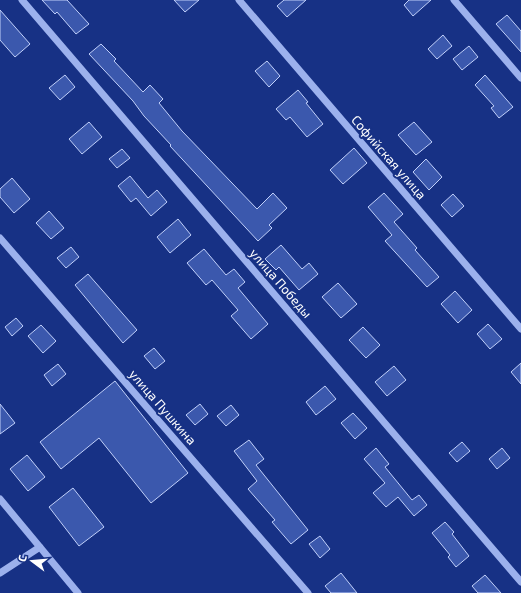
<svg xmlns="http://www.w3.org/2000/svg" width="521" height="593" viewBox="0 0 521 593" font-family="'Exo 2',sans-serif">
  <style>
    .building { fill: #3b58ad; stroke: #c1d0fa }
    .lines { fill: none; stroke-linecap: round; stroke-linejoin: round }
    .minor { stroke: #9cb1ed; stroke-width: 7 }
    .labels { text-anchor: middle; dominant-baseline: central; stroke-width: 4; stroke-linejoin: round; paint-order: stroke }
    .street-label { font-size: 13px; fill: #fff; stroke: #173185 }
  </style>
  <rect width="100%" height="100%" fill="#173185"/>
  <path class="building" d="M 42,0 L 67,0 L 89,24 L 76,34 L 57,12 L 55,14 Z
    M 174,0 L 199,0 L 185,12 Z
    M 284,0 L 306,0 L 287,17 L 277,6 Z
    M 409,0 L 431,0 L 413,16 L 404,5 Z
    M 0,10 L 30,44 L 15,57 L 0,40 Z
    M 507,15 L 521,31 L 521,52 L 496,24 Z
    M 443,35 L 452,46 L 437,59 L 428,49 Z
    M 101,44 L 116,59 L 114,61 L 143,92 L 150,85 L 163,99 L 159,103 L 182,131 L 257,209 L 273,193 L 287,208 L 269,225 L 272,228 L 258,241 L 170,146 L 171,145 L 144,116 L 133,101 L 89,54 Z
    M 469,46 L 478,57 L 462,70 L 453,59 Z
    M 267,61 L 280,76 L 269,87 L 255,71 Z
    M 65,75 L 75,87 L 60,100 L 49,88 Z
    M 485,75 L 513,107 L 499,118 L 491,108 L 494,106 L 475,85 Z
    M 298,90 L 308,102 L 306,103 L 323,124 L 307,137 L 290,117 L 286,120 L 276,109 Z
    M 89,122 L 102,137 L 82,154 L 69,139 Z
    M 414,122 L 432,142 L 416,155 L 398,135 Z
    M 354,148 L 367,163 L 343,184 L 330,170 Z
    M 122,149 L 130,158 L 117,168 L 109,159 Z
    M 426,159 L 442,177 L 429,190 L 413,172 Z
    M 130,176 L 148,198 L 157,190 L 167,202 L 151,216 L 136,198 L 131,202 L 118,186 Z
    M 12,178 L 30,199 L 14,213 L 0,197 L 0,189 Z
    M 384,193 L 403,214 L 394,222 L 417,248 L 415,250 L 439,277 L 427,287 L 385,241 L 392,235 L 368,207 Z
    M 453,194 L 464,206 L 452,217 L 441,205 Z
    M 49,211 L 64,228 L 51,239 L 36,223 Z
    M 178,219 L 191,235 L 170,253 L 157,237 Z
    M 281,245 L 302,269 L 309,263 L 318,274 L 299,290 L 279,267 L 276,270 L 265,259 Z
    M 71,247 L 79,257 L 66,268 L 57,258 Z
    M 204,249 L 226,275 L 234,269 L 245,282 L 238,288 L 268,324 L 251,339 L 231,316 L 238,310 L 212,280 L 206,285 L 187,263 Z
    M 88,274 L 137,330 L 123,343 L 75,285 Z
    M 338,283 L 357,304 L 341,318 L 322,297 Z
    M 455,291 L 472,310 L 458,323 L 441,304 Z
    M 16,318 L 23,326 L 12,336 L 5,327 Z
    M 488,324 L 502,339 L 490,349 L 477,334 Z
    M 41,325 L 56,341 L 43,353 L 28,336 Z
    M 363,327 L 380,345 L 366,358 L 349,340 Z
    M 154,348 L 165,361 L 155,369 L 144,356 Z
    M 521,363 L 521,384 L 511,372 Z
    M 58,364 L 66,374 L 52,386 L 44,375 Z
    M 394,366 L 406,380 L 387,396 L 375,382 Z
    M 115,381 L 188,473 L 151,503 L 99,438 L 61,469 L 40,442 Z
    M 325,386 L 336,399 L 316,415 L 306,402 Z
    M 0,404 L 15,423 L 0,434 Z
    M 200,404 L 208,414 L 195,425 L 186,415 Z
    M 231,405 L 239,415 L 226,426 L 217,416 Z
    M 353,413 L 367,428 L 355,439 L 341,423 Z
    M 249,440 L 264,459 L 256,465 L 308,530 L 291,544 L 272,522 L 275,520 L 248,489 L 257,481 L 234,451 Z
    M 462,442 L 470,451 L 457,462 L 449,453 Z
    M 376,448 L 389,464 L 385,467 L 412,500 L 419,495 L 427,505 L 414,516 L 398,497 L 386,507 L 373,493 L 385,483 L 364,459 Z
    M 502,448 L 510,458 L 497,469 L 489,459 Z
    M 27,455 L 45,477 L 28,491 L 10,469 Z
    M 73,488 L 104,527 L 79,546 L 49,507 Z
    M 445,522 L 454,532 L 452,534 L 469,556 L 456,567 L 448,557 L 450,555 L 432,533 Z
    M 320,536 L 330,549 L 320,558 L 309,544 Z
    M 341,573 L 357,593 L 331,593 L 325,586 Z
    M 485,575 L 501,593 L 478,593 L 472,586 Z"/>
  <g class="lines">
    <path class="minor" d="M 22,0 L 521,582
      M 239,0 L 521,329
      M 454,0 L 521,78
      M 0,238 L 308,593
      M 0,499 L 78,593
      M 0,573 L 40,547"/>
  </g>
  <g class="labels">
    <g class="street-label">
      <text transform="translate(389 157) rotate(49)">Софийская улица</text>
      <text transform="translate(281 283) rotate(49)">улица Победы</text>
      <text transform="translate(163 407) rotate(49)">улица Пушкина</text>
    </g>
  </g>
  <g transform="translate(32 561) rotate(286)" stroke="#173185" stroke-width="3" paint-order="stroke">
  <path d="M0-3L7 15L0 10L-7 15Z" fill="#ffffff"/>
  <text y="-6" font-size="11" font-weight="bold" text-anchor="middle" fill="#ffffff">С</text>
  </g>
</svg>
